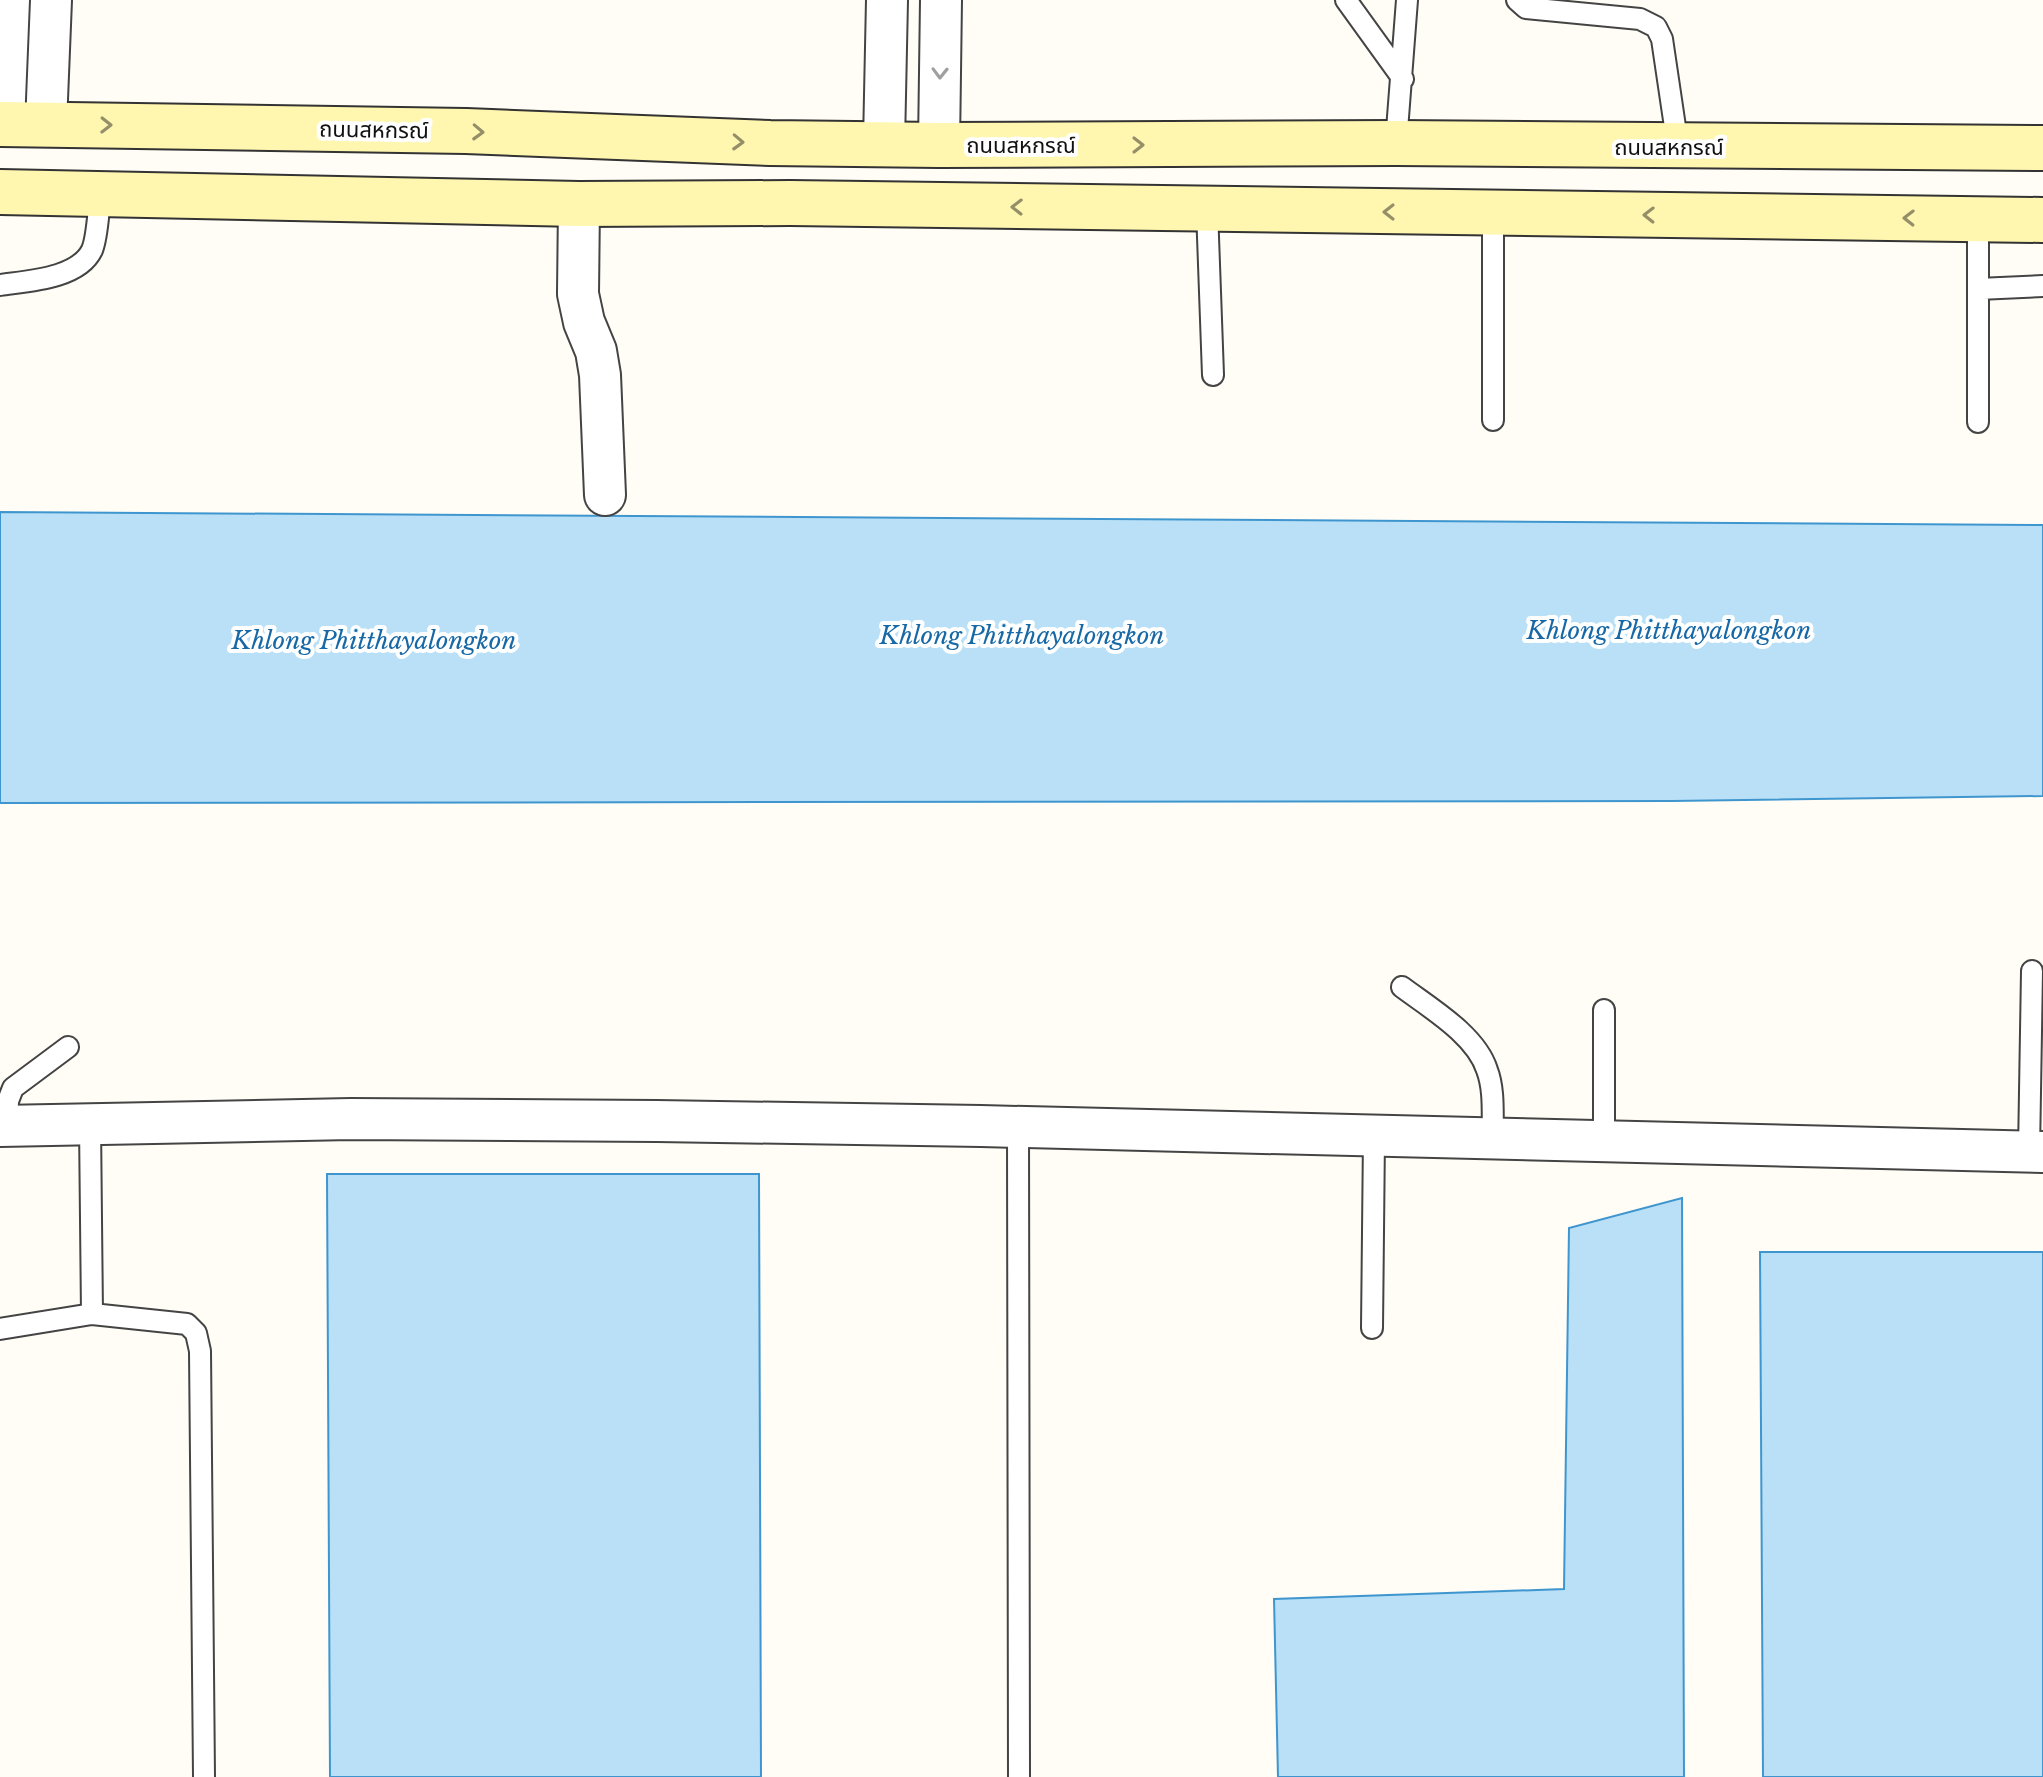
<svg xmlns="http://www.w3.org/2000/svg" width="2043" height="1777" viewBox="0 0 2043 1777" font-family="'Libre Baskerville','Noto Sans Thai',serif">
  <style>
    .water { fill: #b9e0f7; stroke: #3f96cf; stroke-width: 2 }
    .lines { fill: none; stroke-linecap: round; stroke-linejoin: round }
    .service-casing { stroke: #444; stroke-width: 24 }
    .minor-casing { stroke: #444; stroke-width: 44 }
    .secondary-casing { stroke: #333; stroke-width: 48 }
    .service { stroke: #fff; stroke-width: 20 }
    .minor { stroke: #fff; stroke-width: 40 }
    .secondary { stroke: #fff6b0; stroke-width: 44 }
    .oneway { stroke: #a0a0a0 }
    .oneway2 { stroke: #948f68 }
    .labels { text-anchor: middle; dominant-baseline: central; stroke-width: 8; stroke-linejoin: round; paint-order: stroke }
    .street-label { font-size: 22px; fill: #111; stroke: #fff }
    .water-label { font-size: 24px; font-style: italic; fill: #1768a6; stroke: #fff }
  </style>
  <rect width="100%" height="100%" fill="#fffdf5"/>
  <path class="water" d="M 0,512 L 2043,525 L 2043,796 L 1672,801 L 0,803 Z
    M 327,1174 L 759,1174 L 761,1777 L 330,1777 Z
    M 1682,1198 L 1684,1777 L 1278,1777 L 1274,1599 L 1564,1589 L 1569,1228 Z
    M 1760,1252 L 2043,1252 L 2043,1777 L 1763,1777 Z"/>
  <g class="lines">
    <g class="service-casing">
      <path id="service" d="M 1346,0 L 1403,79
        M 1517,0 L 1526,8 L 1640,19 L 1656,27 L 1662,39 L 1678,147
        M 1396,143 L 1407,0
        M 1207,209 L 1213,375
        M 1493,213 L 1493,420
        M 1978,219 L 1978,422
        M 0,285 C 27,281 78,279 92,250 C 98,236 98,208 101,193
        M 1978,289 L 2043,286
        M 1402,987 C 1430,1008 1476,1035 1487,1070 C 1495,1091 1492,1117 1493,1139
        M 1604,1010 L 1604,1142
        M 90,1124 L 92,1314 L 187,1324 L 196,1333 L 200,1351 L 204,1777
        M 7,1126 L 8,1101 L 13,1088 L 68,1047
        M 1018,1127 L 1019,1777
        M 2029,1152 L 2032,971
        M 1372,1328 L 1374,1136
        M 0,1329 L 92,1314"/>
    </g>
    <g class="minor-casing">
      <path id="minor" d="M 4,124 L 9,0
        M 46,124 L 51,0
        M 884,143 L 887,0
        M 939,145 L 941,0
        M 579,204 L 578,294 L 584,322 L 596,351 L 600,375 L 605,495
        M 0,1126 L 351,1119 L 657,1121 L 981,1126 L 2043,1152"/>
    </g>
    <g class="secondary-casing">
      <path id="secondary" d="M 0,124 L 466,131 L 770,143 L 939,145 L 1396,143 L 2043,148
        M 0,192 L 579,204 L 790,203 L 2043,220"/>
    </g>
    <use href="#service" class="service"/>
    <use href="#minor" class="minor"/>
    <use href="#secondary" class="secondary"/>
  </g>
  <defs><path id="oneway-chevron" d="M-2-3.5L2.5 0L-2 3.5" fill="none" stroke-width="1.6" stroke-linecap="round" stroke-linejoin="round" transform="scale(2)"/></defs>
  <use class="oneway" href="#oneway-chevron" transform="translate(940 73) rotate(91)"/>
  <g class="oneway2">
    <use href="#oneway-chevron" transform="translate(106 125) rotate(1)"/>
    <use href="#oneway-chevron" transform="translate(478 132) rotate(2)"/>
    <use href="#oneway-chevron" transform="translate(738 142) rotate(2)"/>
    <use href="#oneway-chevron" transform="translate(1138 145)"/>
    <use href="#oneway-chevron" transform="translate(1017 207) rotate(-179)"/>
    <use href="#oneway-chevron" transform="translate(1389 212) rotate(-180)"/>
    <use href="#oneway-chevron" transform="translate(1649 215) rotate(-179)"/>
    <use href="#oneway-chevron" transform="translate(1909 218) rotate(-179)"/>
  </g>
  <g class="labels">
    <g class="street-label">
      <text transform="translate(374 130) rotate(1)">ถนนสหกรณ์</text>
      <text x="1021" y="145">ถนนสหกรณ์</text>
      <text x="1669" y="147">ถนนสหกรณ์</text>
    </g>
    <g class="water-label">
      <text x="1669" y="630">Khlong Phitthayalongkon</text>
      <text x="1022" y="635">Khlong Phitthayalongkon</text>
      <text x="374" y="640">Khlong Phitthayalongkon</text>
    </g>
  </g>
</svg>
